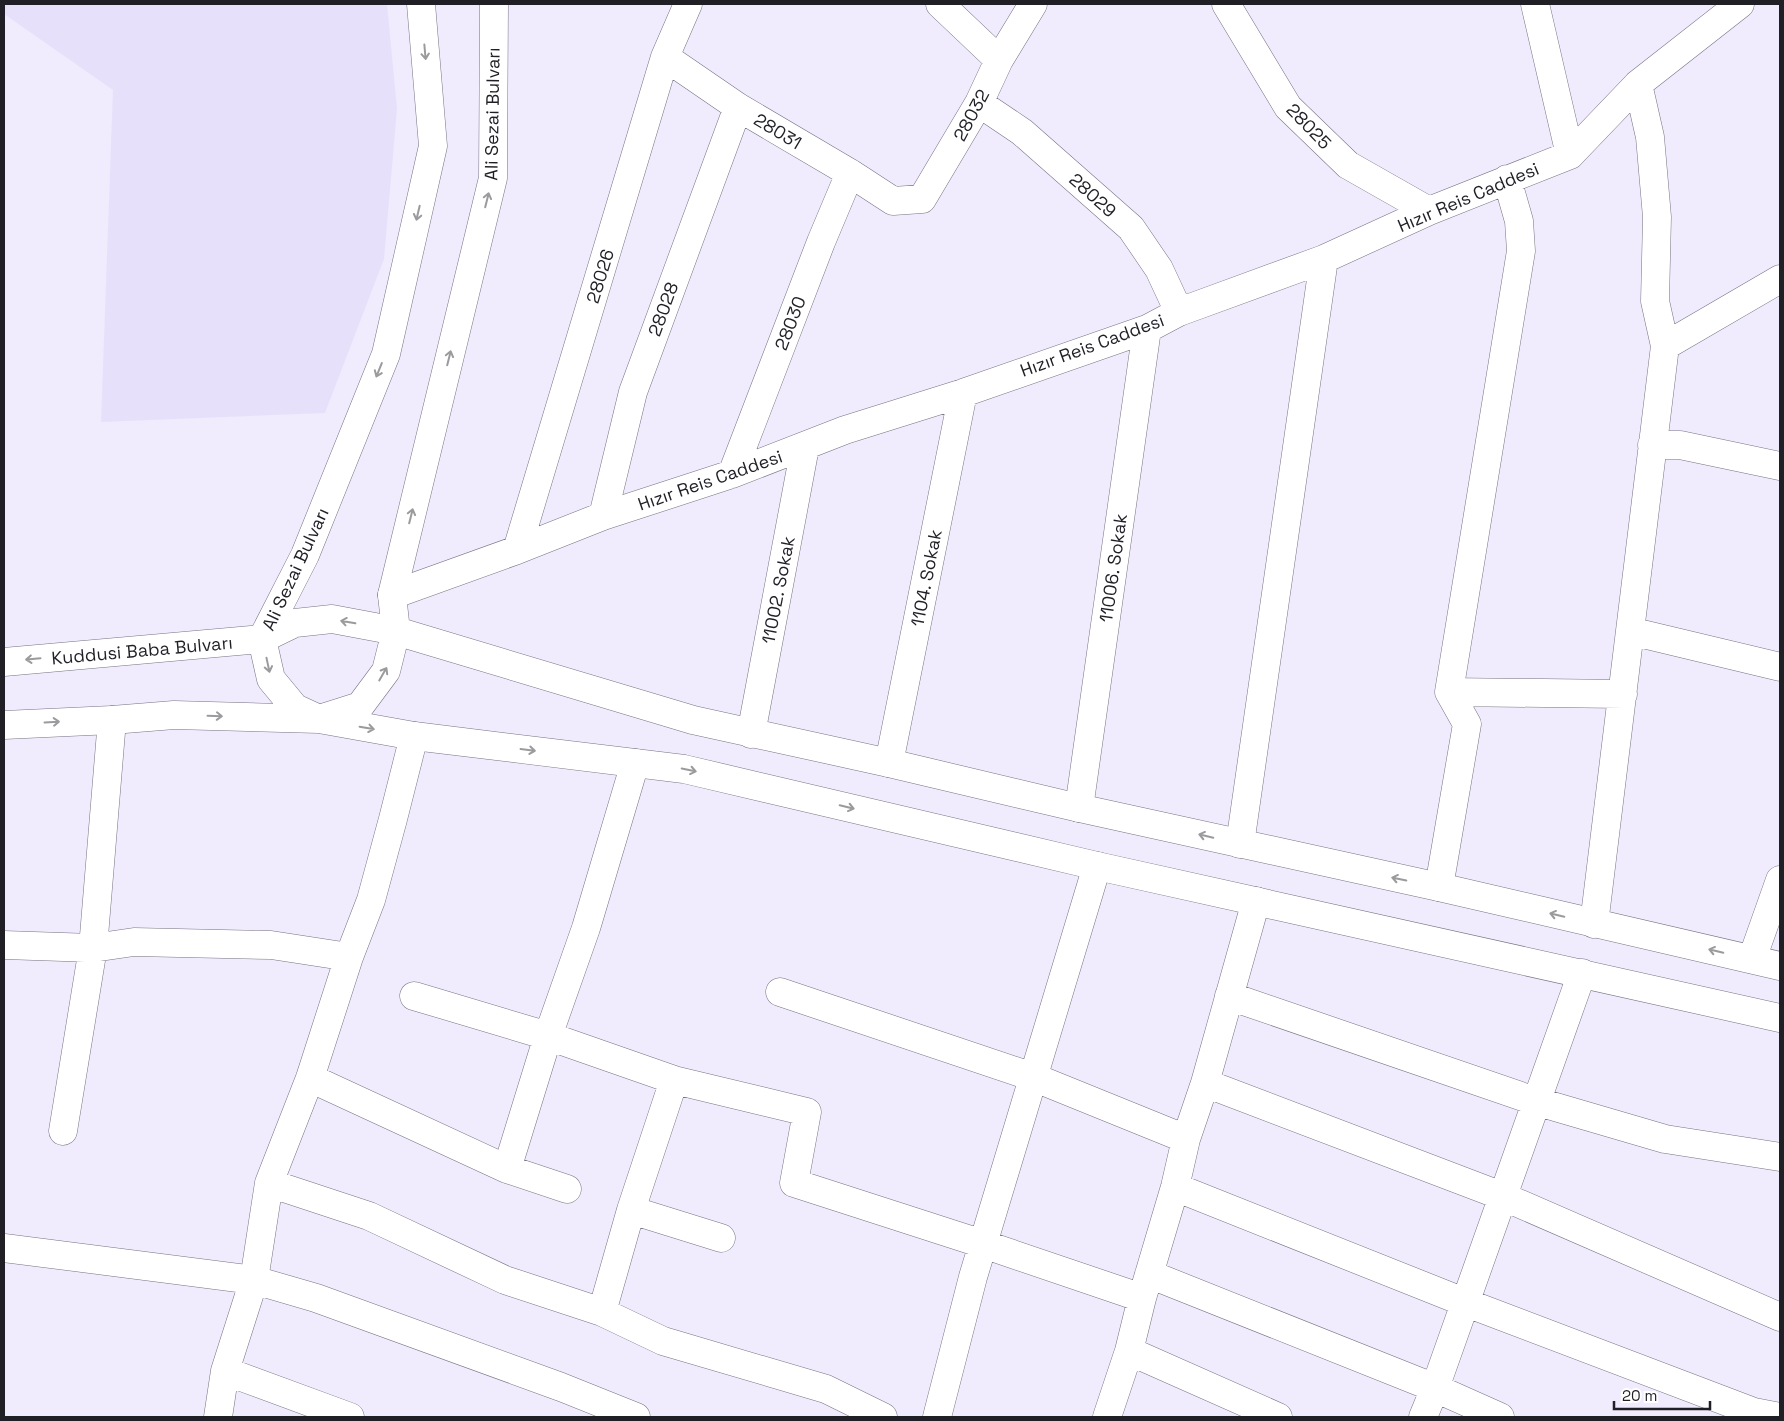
<svg xmlns="http://www.w3.org/2000/svg" width="1784" height="1421" viewBox="0 0 1784 1421" font-family="'Space Grotesk',sans-serif">
  <style>
    .built { fill: #e7e0fa }
    .lines { fill: none; stroke-linecap: round; stroke-linejoin: round }
    .minor-casing { stroke: #777383; stroke-width: 29 }
    .secondary-casing { stroke: #777383; stroke-width: 29 }
    .minor { stroke: #fff; stroke-width: 28 }
    .secondary { stroke: #fff; stroke-width: 28 }
    .oneway { stroke: #9b9a9d }
    .labels { text-anchor: middle; dominant-baseline: central; stroke-width: 4.5; stroke-linejoin: round; paint-order: stroke }
    .street-label { font-size: 18px; fill: #211f26; stroke: #fff }
  </style>
  <rect width="100%" height="100%" fill="#f0ebfd"/>
  <path class="built" d="M 4,4 L 387,4 L 397,109 L 384,259 L 325,413 L 101,422 L 113,90 L 4,14 Z"/>
  <g class="lines">
    <g class="minor-casing">
      <path id="minor" d="M 940,4 L 999,60
        M 1226,4 L 1288,107 L 1348,165 L 1429,211
        M 1535,4 L 1570,155
        M 665,57 L 738,107 L 850,173 L 893,201 L 922,199 L 979,103 L 999,60 L 1033,4
        M 979,103 L 1022,132 L 1131,228 L 1159,269 L 1179,312
        M 1665,346 L 1780,279
        M 1652,445 L 1680,445 L 1780,466
        M 732,474 L 821,242 L 850,173
        M 603,516 L 633,392 L 738,107
        M 517,550 L 665,57 L 688,4
        M 392,595 L 517,550 L 603,516 L 732,474 L 845,430 L 963,393 L 1147,329 L 1179,312 L 1324,259 L 1429,211 L 1570,155 L 1638,84 L 1740,4
        M 1630,631 L 1780,667
        M 1449,692 L 1623,694
        M 751,734 L 805,447
        M 889,763 L 963,393
        M 1079,808 L 1147,329
        M 1240,844 L 1324,259
        M 1439,887 L 1467,724 L 1449,692 L 1521,251 L 1519,221 L 1507,179
        M 1594,924 L 1665,346 L 1655,301 L 1657,217 L 1650,137 L 1638,84
        M 4,945 L 93,948 L 134,942 L 271,945 L 349,957
        M 1752,959 L 1780,880
        M 780,992 L 1033,1077 L 1186,1139
        M 414,996 L 548,1036 L 674,1080 L 807,1112 L 794,1183 L 983,1244 L 1142,1298
        M 1229,996 L 1535,1101 L 1665,1139 L 1780,1157
        M 310,1078 L 507,1169 L 567,1189
        M 1205,1083 L 1502,1196 L 1780,1317
        M 63,1131 L 93,948 L 112,720
        M 507,1169 L 548,1036 L 586,928 L 635,763
        M 269,1183 L 369,1216 L 505,1280 L 602,1312 L 663,1341 L 826,1389 L 883,1417
        M 1175,1187 L 1464,1302 L 1754,1412 L 1780,1417
        M 631,1210 L 721,1238
        M 4,1248 L 254,1280 L 316,1298 L 561,1387 L 636,1417
        M 1149,1274 L 1435,1388 L 1500,1417
        M 602,1312 L 631,1210 L 674,1080
        M 1129,1351 L 1278,1417
        M 225,1371 L 350,1417
        M 218,1417 L 225,1371 L 254,1280 L 269,1183 L 310,1078 L 349,957 L 371,900 L 393,819 L 414,736
        M 937,1417 L 973,1277 L 1097,866
        M 1107,1417 L 1129,1351 L 1142,1298 L 1175,1187 L 1186,1139 L 1205,1083 L 1256,901
        M 1423,1417 L 1435,1388 L 1582,973"/>
    </g>
    <g class="secondary-casing">
      <path id="secondary" d="M 421,4 L 433,146 L 386,354 L 305,555 L 262,639 L 271,679 L 295,708 L 319,719 L 360,706 L 386,671 L 396,631 L 392,595 L 493,178 L 494,4
        M 4,662 L 262,639 L 295,623 L 332,619 L 396,631 L 693,720 L 889,763 L 1079,808 L 1439,887 L 1780,966
        M 4,725 L 112,720 L 174,715 L 319,719 L 414,736 L 684,769 L 1097,866 L 1780,1018"/>
    </g>
    <use href="#minor" class="minor"/>
    <use href="#secondary" class="secondary"/>
  </g>
  <defs><path id="oneway-shaft" d="M-6 0H5M1.5-3L5.5 0L1.5 3" fill="none" stroke-width="1.6" stroke-linecap="round" stroke-linejoin="round" transform="scale(1.25)"/></defs>
  <g class="oneway">
    <use href="#oneway-shaft" transform="translate(425 52) rotate(85)"/>
    <use href="#oneway-shaft" transform="translate(487 200) rotate(-76)"/>
    <use href="#oneway-shaft" transform="translate(418 213) rotate(103)"/>
    <use href="#oneway-shaft" transform="translate(449 358) rotate(-76)"/>
    <use href="#oneway-shaft" transform="translate(379 370) rotate(112)"/>
    <use href="#oneway-shaft" transform="translate(411 516) rotate(-76)"/>
    <use href="#oneway-shaft" transform="translate(348 622) rotate(-170)"/>
    <use href="#oneway-shaft" transform="translate(33 659) rotate(175)"/>
    <use href="#oneway-shaft" transform="translate(268 665) rotate(78)"/>
    <use href="#oneway-shaft" transform="translate(383 674) rotate(-60)"/>
    <use href="#oneway-shaft" transform="translate(215 716) rotate(2)"/>
    <use href="#oneway-shaft" transform="translate(52 722) rotate(-3)"/>
    <use href="#oneway-shaft" transform="translate(367 728) rotate(10)"/>
    <use href="#oneway-shaft" transform="translate(528 750) rotate(7)"/>
    <use href="#oneway-shaft" transform="translate(689 770) rotate(12)"/>
    <use href="#oneway-shaft" transform="translate(847 807) rotate(13)"/>
    <use href="#oneway-shaft" transform="translate(1206 836) rotate(-167)"/>
    <use href="#oneway-shaft" transform="translate(1399 879) rotate(-168)"/>
    <use href="#oneway-shaft" transform="translate(1557 915) rotate(-167)"/>
    <use href="#oneway-shaft" transform="translate(1716 951) rotate(-167)"/>
  </g>
  <g class="labels">
    <g class="street-label">
      <text transform="translate(492 114) rotate(-89)">Ali Sezai Bulvarı</text>
      <text transform="translate(971 115) rotate(-62)">28032</text>
      <text transform="translate(1309 126) rotate(46)">28025</text>
      <text transform="translate(778 131) rotate(31)">28031</text>
      <text transform="translate(1093 195) rotate(42)">28029</text>
      <text transform="translate(1468 197) rotate(-23)">Hızır Reis Caddesi</text>
      <text transform="translate(600 276) rotate(-73)">28026</text>
      <text transform="translate(663 309) rotate(-70)">28028</text>
      <text transform="translate(790 323) rotate(-69)">28030</text>
      <text transform="translate(1092 345) rotate(-20)">Hızır Reis Caddesi</text>
      <text transform="translate(710 480) rotate(-19)">Hızır Reis Caddesi</text>
      <text transform="translate(1113 568) rotate(-82)">11006. Sokak</text>
      <text transform="translate(295 569) rotate(-65)">Ali Sezai Bulvarı</text>
      <text transform="translate(926 578) rotate(-79)">1104. Sokak</text>
      <text transform="translate(778 590) rotate(-79)">11002. Sokak</text>
      <text transform="translate(142 650) rotate(-5)">Kuddusi Baba Bulvarı</text>
    </g>
  </g>
  <rect width="1784" height="1421" fill="none" stroke="#211f26" stroke-width="10"/>
  <path d="M1614 1401v8h96v-8" fill="none" stroke="#211f26" stroke-width="2.5"/>
  <text x="1622" y="1401" font-size="15" fill="#211f26" stroke="#ffffff" stroke-width="4" paint-order="stroke">20 m</text>
</svg>
